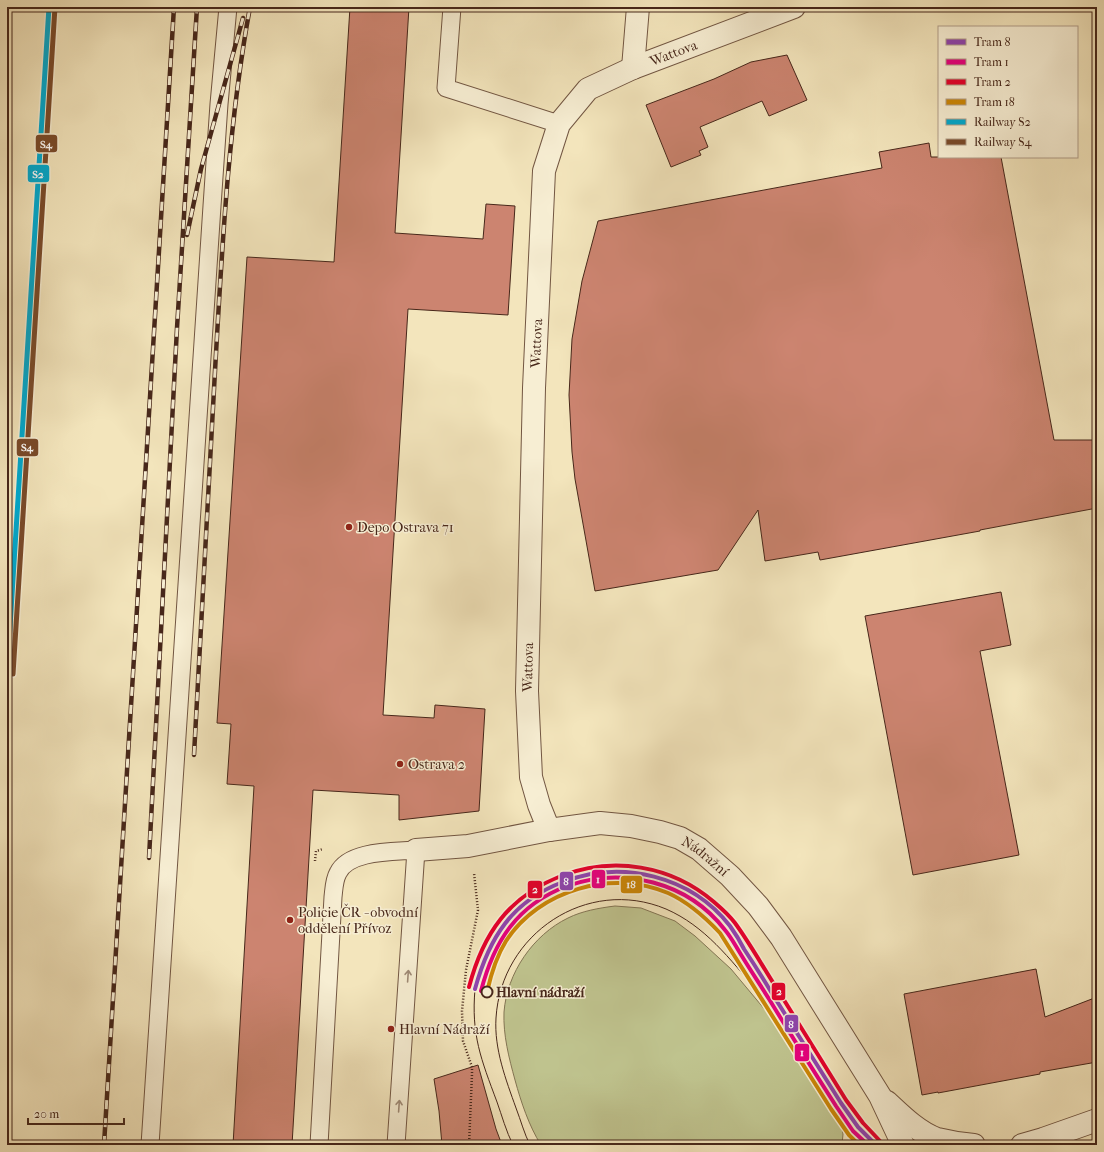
<svg xmlns="http://www.w3.org/2000/svg" width="1104" height="1152" viewBox="0 0 1104 1152" font-family="'IM FELL French Canon',serif">
  <style>
    .green { fill: #bfc38e; stroke: #837554 }
    .building { fill: #cc8470; stroke: #47271a }
    .lines { fill: none; stroke-linecap: round; stroke-linejoin: round }
    .lane-casing { stroke: #725642; stroke-width: 19 }
    .street-casing { stroke: #725642; stroke-width: 24 }
    .path { stroke: #47271a; stroke-width: 2.5; stroke-dasharray: 1 2; stroke-linecap: butt }
    .lane { stroke: #f7eed3; stroke-width: 17 }
    .street { stroke: #f7eed3; stroke-width: 22 }
    .tram { stroke: #47271a; stroke-width: 1 }
    .rail-casing { stroke: #47271a; stroke-width: 4.5 }
    .rail { stroke: #f7eed3; stroke-width: 3; stroke-dasharray: 9; stroke-linecap: butt }
    .rail-1-casing { stroke: #f7eed3; stroke-width: 8 }
    .rail-2-casing { stroke: #f7eed3; stroke-width: 8 }
    .rail-1 { stroke: #00a9ce; stroke-width: 5 }
    .rail-2 { stroke: #7a4b2a; stroke-width: 5 }
    .tram-1-casing { stroke: #f7eed3; stroke-width: 7 }
    .tram-2-casing { stroke: #f7eed3; stroke-width: 7 }
    .tram-3-casing { stroke: #f7eed3; stroke-width: 7 }
    .tram-4-casing { stroke: #f7eed3; stroke-width: 7 }
    .tram-1 { stroke: #8e44ad; stroke-width: 4 }
    .tram-2 { stroke: #e5007d; stroke-width: 4 }
    .tram-3 { stroke: #e4002b; stroke-width: 4 }
    .tram-4 { stroke: #cb8606; stroke-width: 4 }
    .oneway { stroke: #9f8a76 }
    .poi-dot { fill: #8f2418; stroke: #f7eed3; stroke-width: 1.5 }
    .stop-dot { fill: #f7eed3; stroke: #47271a; stroke-width: 2 }
    .labels { text-anchor: middle; dominant-baseline: central; stroke-width: 3; stroke-linejoin: round; paint-order: stroke }
    .street-label { font-size: 14px; fill: #47271a; stroke: #f7eed3 }
    .poi-label { font-size: 14px; fill: #47271a; stroke: #f7eed3; text-anchor: start }
    .stop-label { font-size: 14px; font-weight: bold; fill: #47271a; stroke: #f7eed3; text-anchor: start }
    .line-badge { stroke: #f7eed3; stroke-width: 1.5 }
    .badge-label { font-size: 11px; text-anchor: middle; font-weight: bold; fill: #fff }
  </style>
  <rect width="100%" height="100%" fill="#f3e5bc"/>
  <filter id="stains"><feTurbulence type="fractalNoise" baseFrequency=".005" numOctaves="4"/><feColorMatrix values="0 0 0 0 .2 0 0 0 0 .09 0 0 0 0 .02 0 0 0 .5 -.17"/></filter>
  <radialGradient id="worn" r=".72"><stop offset=".6" stop-color="#630" stop-opacity="0"/><stop offset="1" stop-color="#630" stop-opacity=".3"/></radialGradient>
  <path class="green" d="M 615,906 L 641,908 L 675,921 L 695,936 L 731,969 L 786,1035 L 831,1098 L 839,1113 L 843,1134 L 842,1145 L 541,1145 C 529,1126 521,1102 515,1080 C 509,1058 503,1035 504,1012 C 507,973 533,935 568,918 C 582,911 599,908 615,906 Z"/>
  <path class="building" d="M 350,7 L 409,7 L 395,233 L 483,239 L 486,204 L 515,206 L 508,315 L 408,309 L 383,715 L 434,718 L 435,705 L 485,709 L 479,811 L 399,820 L 399,795 L 313,790 L 292,1145 L 233,1145 L 254,786 L 227,784 L 231,724 L 217,723 L 247,257 L 334,262 Z
    M 787,55 L 807,100 L 769,116 L 762,101 L 700,127 L 708,147 L 699,151 L 701,155 L 671,167 L 646,105 L 714,79 L 751,62 Z
    M 929,143 L 931,157 L 1001,157 L 1054,440 L 1097,440 L 1097,508 L 980,530 L 980,531 L 820,560 L 818,552 L 765,561 L 758,510 L 718,570 L 595,591 L 575,479 L 572,452 L 569,395 L 572,339 L 582,281 L 598,221 L 882,168 L 879,152 Z
    M 1001,592 L 1011,645 L 980,651 L 1019,855 L 913,875 L 865,616 Z
    M 1036,969 L 1045,1017 L 1097,997 L 1097,1062 L 1040,1072 L 1040,1074 L 938,1093 L 938,1092 L 922,1095 L 904,994 Z
    M 478,1065 L 496,1129 L 502,1145 L 442,1145 L 439,1111 L 434,1079 Z"/>
  <g class="lines">
    <g class="lane-casing">
      <path id="lane" d="M 452,7 L 446,88 L 559,124
        M 150,1145 L 212,206 L 219,104 L 228,7
        M 319,1145 L 333,897 C 334,889 334,880 338,873 C 349,850 394,852 416,850 L 396,1145"/>
    </g>
    <g class="street-casing">
      <g id="street">
        <path d="M 633,68 L 638,7"/>
        <path id="s1" d="M 549,830 L 539,805 L 531,777 L 527,691 L 534,388 L 544,171 L 559,124 L 588,89 L 633,68 L 794,7"/>
        <path id="s2" d="M 416,850 L 468,846 L 549,830 L 600,823 L 631,826 L 660,832 L 680,838 L 699,849 L 730,876 L 758,906 L 781,937 L 880,1096 L 903,1145"/>
        <path d="M 887,1102 C 902,1116 918,1132 937,1139 C 949,1142 962,1144 974,1145"/>
        <path d="M 1022,1145 L 1043,1139 L 1097,1120"/>
      </g>
    </g>
    <path class="path" d="M 315,861 L 316,851 L 323,849
      M 469,1145 L 472,1074 L 472,1067 L 463,1041 L 462,1011 L 466,970 L 478,910 L 474,873"/>
    <use href="#lane" class="lane"/>
    <use href="#street" class="street"/>
    <path class="tram" d="M 475,989 C 471,1035 481,1059 497,1102 C 502,1116 506,1131 513,1145
      M 530,1145 C 524,1133 521,1121 516,1108 C 506,1080 494,1049 496,1018 C 501,934 587,876 666,909 C 705,926 730,959 757,991 C 780,1017 802,1042 821,1071"/>
    <g class="rail-casing">
      <path id="rail" d="M 187,235 L 201,169 L 243,18
        M 194,755 C 201,627 208,499 215,371 C 222,249 228,127 250,7
        M 149,858 L 177,328 L 197,7
        M 104,1145 L 174,7"/>
    </g>
    <use href="#rail" class="rail"/>
    <g class="rail-1-casing">
      <path id="rail-1" d="M 7,674 L 49,7"/>
    </g>
    <g class="rail-2-casing">
      <path id="rail-2" d="M 13,674 L 55,7"/>
    </g>
    <use href="#rail-1" class="rail-1"/>
    <use href="#rail-2" class="rail-2"/>
    <g class="tram-1-casing">
      <path id="tram-1" d="M 475,989 C 489,938 512,901 563,882 C 622,859 691,876 730,926 C 735,933 740,941 744,949 C 754,964 764,980 773,995 C 796,1031 818,1067 841,1103 L 858,1127 L 876,1145"/>
    </g>
    <g class="tram-2-casing">
      <path id="tram-2" d="M 481,991 C 494,941 517,905 567,886 C 623,866 688,882 725,930 C 731,937 735,945 740,953 C 749,968 759,983 769,999 C 791,1035 813,1070 836,1106 L 853,1131 L 868,1145"/>
    </g>
    <g class="tram-3-casing">
      <path id="tram-3" d="M 469,987 C 483,934 508,897 561,876 C 613,856 671,865 714,902 C 721,908 729,915 735,923 C 751,945 764,969 779,992 C 801,1028 824,1064 846,1100 L 863,1123 L 880,1141"/>
    </g>
    <g class="tram-4-casing">
      <path id="tram-4" d="M 487,992 C 491,974 496,957 506,941 C 539,890 612,869 668,893 C 688,902 705,917 720,933 L 831,1109 L 849,1135 L 859,1145"/>
    </g>
    <use href="#tram-1" class="tram-1"/>
    <use href="#tram-2" class="tram-2"/>
    <use href="#tram-3" class="tram-3"/>
    <use href="#tram-4" class="tram-4"/>
  </g>
  <defs><path id="oneway-shaft" d="M-6 0H5M1.5-3L5.5 0L1.5 3" fill="none" stroke-width="1.6" stroke-linecap="round" stroke-linejoin="round"/></defs>
  <g class="oneway">
    <use href="#oneway-shaft" transform="translate(408 976) rotate(-86)"/>
    <use href="#oneway-shaft" transform="translate(399 1106) rotate(-86)"/>
  </g>
  <g class="poi-dot">
    <circle cx="349" cy="527" r="4"/>
    <circle cx="400" cy="764" r="4"/>
    <circle cx="290" cy="920" r="4"/>
    <circle cx="391" cy="1029" r="4"/>
  </g>
  <circle class="stop-dot" cx="487" cy="992" r="5.5"/>
  <g class="labels">
    <g class="street-label">
      <text stroke="none"><textPath href="#s1" startOffset="850">Wattova</textPath></text>
      <text stroke="none"><textPath href="#s1" startOffset="490">Wattova</textPath></text>
      <text stroke="none"><textPath href="#s1" startOffset="166">Wattova</textPath></text>
      <text stroke="none"><textPath href="#s2" startOffset="299">Nádražní</textPath></text>
    </g>
    <g class="poi-label">
      <text x="357" y="527">Depo Ostrava 71</text>
      <text x="408" y="764">Ostrava 2</text>
      <text x="298" y="912">Policie ČR - obvodní<tspan x="298" dy="16">oddělení Přívoz</tspan></text>
      <text x="399" y="1029">Hlavní Nádraží</text>
    </g>
    <g class="stop-label">
      <text x="496" y="992">Hlavní nádraží</text>
    </g>
  </g>
  <g class="line-badge">
    <rect x="35" y="134" width="23" height="19" rx="4" fill="#7a4b2a"/>
    <rect x="27" y="164" width="23" height="19" rx="4" fill="#00a9ce"/>
    <rect x="16" y="438" width="23" height="19" rx="4" fill="#7a4b2a"/>
    <rect x="591" y="869" width="15" height="20" rx="4" fill="#e5007d"/>
    <rect x="559" y="871" width="15" height="20" rx="4" fill="#8e44ad"/>
    <rect x="620" y="875" width="23" height="19" rx="4" fill="#cb8606"/>
    <rect x="527" y="880" width="16" height="19" rx="4" fill="#e4002b"/>
    <rect x="771" y="982" width="15" height="19" rx="4" fill="#e4002b"/>
    <rect x="784" y="1014" width="15" height="19" rx="4" fill="#8e44ad"/>
    <rect x="794" y="1043" width="16" height="19" rx="4" fill="#e5007d"/>
  </g>
  <g class="badge-label">
    <text x="46" y="148">S4</text>
    <text x="38" y="178">S2</text>
    <text x="27" y="451">S4</text>
    <text x="598" y="883">1</text>
    <text x="566" y="885">8</text>
    <text x="631" y="888">18</text>
    <text x="535" y="893">2</text>
    <text x="779" y="995">2</text>
    <text x="791" y="1028">8</text>
    <text x="802" y="1056">1</text>
  </g>
  <rect width="1104" height="1152" fill="none" stroke="#f3e5bc" stroke-width="24"/>
  <rect x="8" y="8" width="1088" height="1136" fill="none" stroke="#47271a" stroke-width="2"/>
  <rect x="12" y="12" width="1080" height="1128" fill="none" stroke="#47271a"/>
  <rect x="938" y="26" width="140" height="132" fill="#f7eed3" stroke="#b19e89"/>
  <rect x="946" y="39" width="20" height="6" fill="#8e44ad" stroke="#b19e89"/>
  <text x="974" y="46" font-size="12" fill="#47271a">Tram 8</text>
  <rect x="946" y="59" width="20" height="6" fill="#e5007d" stroke="#b19e89"/>
  <text x="974" y="66" font-size="12" fill="#47271a">Tram 1</text>
  <rect x="946" y="79" width="20" height="6" fill="#e4002b" stroke="#b19e89"/>
  <text x="974" y="86" font-size="12" fill="#47271a">Tram 2</text>
  <rect x="946" y="99" width="20" height="6" fill="#cb8606" stroke="#b19e89"/>
  <text x="974" y="106" font-size="12" fill="#47271a">Tram 18</text>
  <rect x="946" y="119" width="20" height="6" fill="#00a9ce" stroke="#b19e89"/>
  <text x="974" y="126" font-size="12" fill="#47271a">Railway S2</text>
  <rect x="946" y="139" width="20" height="6" fill="#7a4b2a" stroke="#b19e89"/>
  <text x="974" y="146" font-size="12" fill="#47271a">Railway S4</text>
  <path d="M28 1118v6h96v-6" fill="none" stroke="#47271a" stroke-width="2"/>
  <text x="34" y="1118" font-size="12" fill="#47271a" stroke="#f7eed3" stroke-width="3" paint-order="stroke">20 m</text>
  <rect width="100%" height="100%" filter="url(#stains)"/>
  <rect width="100%" height="100%" fill="url(#worn)"/>
</svg>
